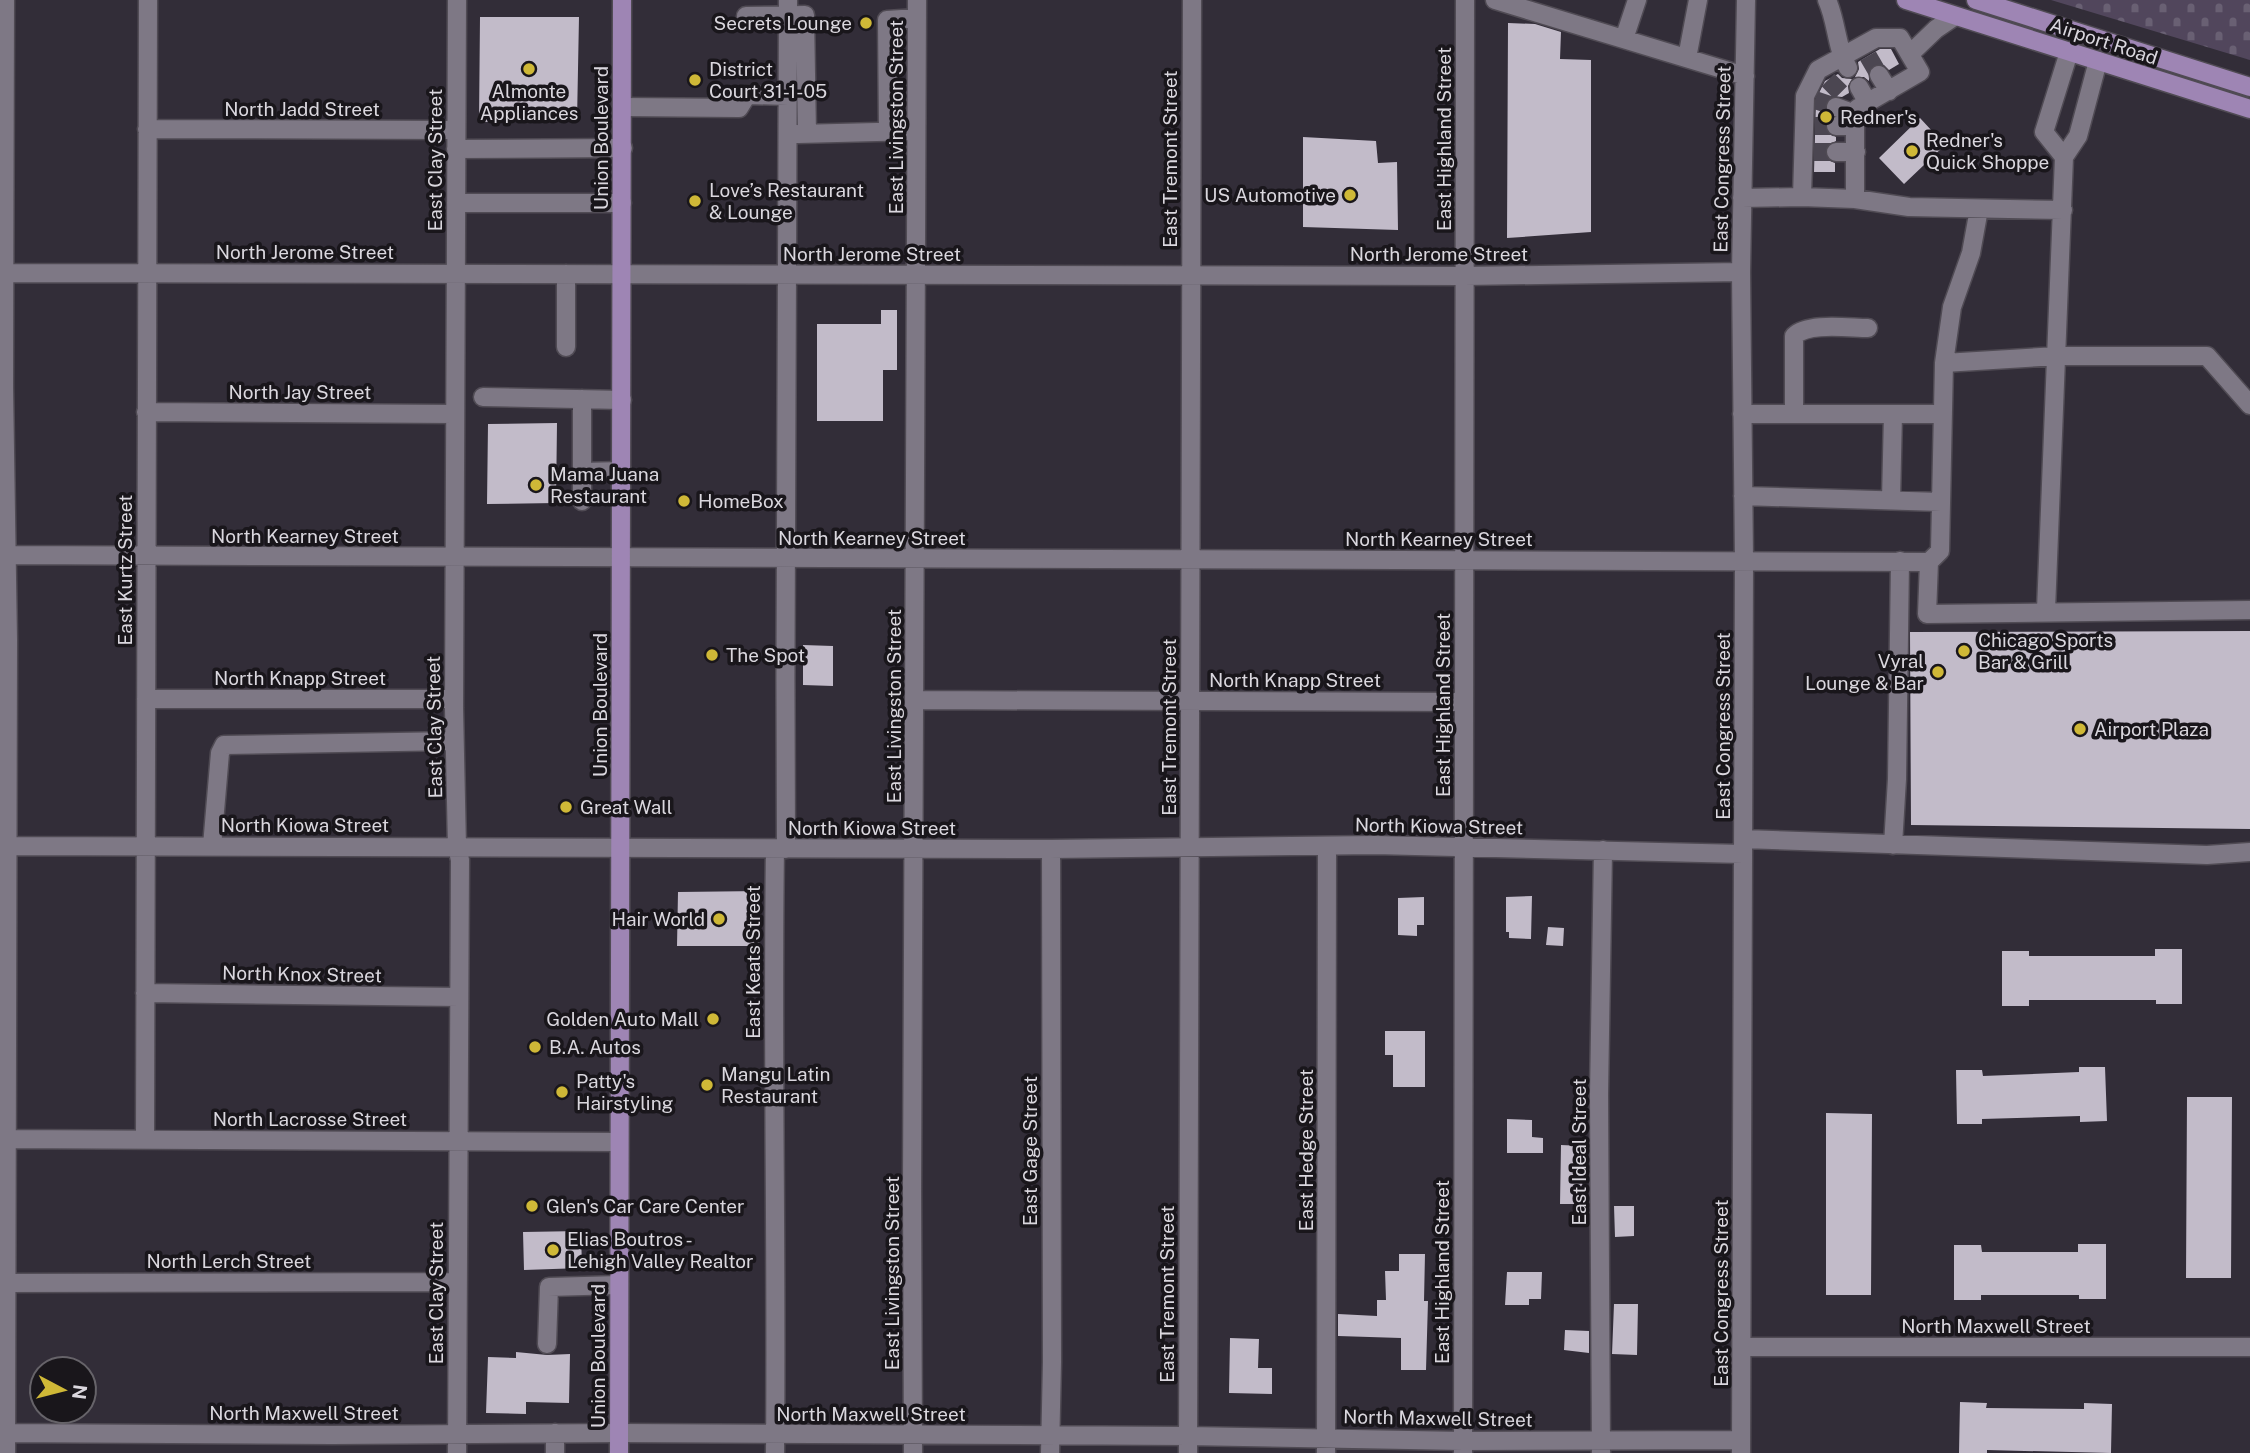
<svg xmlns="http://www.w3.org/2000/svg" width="2250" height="1453" viewBox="0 0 2250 1453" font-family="'Public Sans',sans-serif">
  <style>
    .cemetery { fill: url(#cemetery-stones) }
    .building { fill: #c2bbc9 }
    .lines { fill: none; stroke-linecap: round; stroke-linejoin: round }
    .minor-tunnel { stroke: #4b4651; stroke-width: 18; stroke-dasharray: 18 9; stroke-linecap: butt }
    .minor-casing { stroke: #504b54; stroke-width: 21 }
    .major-casing { stroke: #504b54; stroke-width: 21 }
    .minor { stroke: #7e7885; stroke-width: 18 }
    .major { stroke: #9e85b4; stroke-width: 18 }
    .poi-dot { fill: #cfb837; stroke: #19161b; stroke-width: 2.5 }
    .labels { text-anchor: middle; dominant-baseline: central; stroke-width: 7; stroke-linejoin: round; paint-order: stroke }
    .poi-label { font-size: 19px; fill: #dad7de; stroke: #19161b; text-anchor: start }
    .street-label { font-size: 19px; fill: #dad7de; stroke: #19161b }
  </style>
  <defs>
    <pattern id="cemetery-stones" width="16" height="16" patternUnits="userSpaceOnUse" patternTransform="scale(1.75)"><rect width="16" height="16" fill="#51465c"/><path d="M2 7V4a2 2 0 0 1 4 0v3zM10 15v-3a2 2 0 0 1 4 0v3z" fill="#696073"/></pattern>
  </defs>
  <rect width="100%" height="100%" fill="#322d38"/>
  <path class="cemetery" d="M 2051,0 L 2250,0 L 2250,60 Z"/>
  <path class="building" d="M 480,17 L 579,17 L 577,121 L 479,122 Z
    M 1508,23 L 1535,24 L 1561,32 L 1560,59 L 1591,60 L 1591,232 L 1507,238 Z
    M 1880,49 L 1891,49 L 1899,64 L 1889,70 L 1884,65 L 1874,65 L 1869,70 L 1869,81 L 1864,77 L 1855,77 L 1859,69 L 1858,62 Z
    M 1838,74 L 1842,78 L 1852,79 L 1848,86 L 1849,93 L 1842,97 L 1833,96 L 1825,104 L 1825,110 L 1830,116 L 1826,121 L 1826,131 L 1836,137 L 1836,141 L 1827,146 L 1825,153 L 1830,161 L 1835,163 L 1835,172 L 1814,172 L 1816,99 L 1825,81 Z
    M 1920,118 L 1945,145 L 1904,184 L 1879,158 Z
    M 1303,137 L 1376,141 L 1378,163 L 1397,162 L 1398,230 L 1303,227 Z
    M 881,310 L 897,310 L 897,370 L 883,370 L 883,421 L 817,421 L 817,324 L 881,324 Z
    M 557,423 L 556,503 L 487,504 L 488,424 Z
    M 2250,631 L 2250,829 L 1911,825 L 1910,632 Z
    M 803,645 L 833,646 L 833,686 L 803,685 Z
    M 761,891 L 759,946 L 677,946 L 678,892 Z
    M 1532,896 L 1531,939 L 1509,938 L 1509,932 L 1506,932 L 1506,897 Z
    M 1424,897 L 1424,925 L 1417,925 L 1417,936 L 1398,935 L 1398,898 Z
    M 1548,927 L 1564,928 L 1563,946 L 1546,945 Z
    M 2155,949 L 2182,949 L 2182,1004 L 2156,1004 L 2156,1000 L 2029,1000 L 2029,1006 L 2002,1006 L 2002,951 L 2029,951 L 2029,956 L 2155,956 Z
    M 1385,1031 L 1425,1031 L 1425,1087 L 1393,1087 L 1393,1055 L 1385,1055 Z
    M 2079,1067 L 2105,1067 L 2107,1121 L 2080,1122 L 2080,1116 L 1982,1119 L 1982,1124 L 1957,1124 L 1956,1070 L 1982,1070 L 1983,1076 L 2079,1072 Z
    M 2187,1097 L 2232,1097 L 2231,1278 L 2186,1278 Z
    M 1826,1113 L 1872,1114 L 1871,1295 L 1826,1295 Z
    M 1507,1119 L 1532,1120 L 1532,1137 L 1543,1138 L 1543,1153 L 1507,1153 Z
    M 1561,1145 L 1583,1146 L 1582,1204 L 1560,1204 Z
    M 1614,1206 L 1634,1206 L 1634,1236 L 1615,1237 Z
    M 581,1231 L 582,1268 L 524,1270 L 523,1232 Z
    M 2078,1244 L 2106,1244 L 2106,1299 L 2079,1299 L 2079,1295 L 1981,1295 L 1981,1300 L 1954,1300 L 1954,1245 L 1981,1245 L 1982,1252 L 2078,1252 Z
    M 1399,1254 L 1425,1254 L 1424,1301 L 1428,1301 L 1426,1370 L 1401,1370 L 1401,1338 L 1338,1336 L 1338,1314 L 1377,1316 L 1377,1300 L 1386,1300 L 1385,1271 L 1399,1271 Z
    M 1507,1272 L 1542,1272 L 1541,1299 L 1529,1299 L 1529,1305 L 1505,1305 Z
    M 1614,1304 L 1638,1304 L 1637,1355 L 1612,1354 Z
    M 1565,1330 L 1589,1331 L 1589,1353 L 1564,1350 Z
    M 1230,1338 L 1259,1339 L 1258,1368 L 1272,1368 L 1272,1394 L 1229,1393 Z
    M 516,1352 L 547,1355 L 570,1354 L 569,1403 L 526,1402 L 526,1414 L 486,1413 L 488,1357 L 516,1358 Z
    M 1960,1402 L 1987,1403 L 1986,1408 L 2084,1409 L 2084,1403 L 2112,1404 L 2111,1453 L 1987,1450 L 1987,1453 L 1959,1453 Z"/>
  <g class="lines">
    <path class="minor-tunnel" d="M 1868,56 L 1879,75
      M 1828,80 L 1844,96
      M 1815,100 L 1836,107
      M 1815,126 L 1836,126
      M 1814,152 L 1836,152"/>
    <g class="minor-casing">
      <path id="minor" d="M 5,0 L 4,387 L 8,641 L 6,1453
        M 1495,0 L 1745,76
        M 1827,0 C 1837,22 1836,47 1848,68
        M 746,16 L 805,15 L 807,134
        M 1624,39 L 1637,0
        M 1910,54 L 1936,29 L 1955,16
        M 1687,58 L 1698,0
        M 1879,75 L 1889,91
        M 1859,87 L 1868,103
        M 623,107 L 739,108 L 747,95 L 788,96
        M 1836,107 L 1855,114
        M 1836,126 L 1855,126
        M 147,129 L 456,130
        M 888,132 L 887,20 L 917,18
        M 798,134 L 916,131
        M 456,149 L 623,148
        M 1836,152 L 1856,152
        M 2064,157 L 2044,132 L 2069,52
        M 1802,197 L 1855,199 L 1909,207 L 2063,210
        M 1742,198 L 1802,197 L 1805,96 L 1818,70 L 1876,38 L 1900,38 L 1920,72 L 1858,108 L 1855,114 L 1855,199
        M 456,203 L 622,203
        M 0,273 L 1465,276 L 1741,272
        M 566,274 L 566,347
        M 1944,363 L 1952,307 L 1971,253 L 1979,209
        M 483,397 L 622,400
        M 582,399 L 582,472 L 622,471
        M 146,412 L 455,414
        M 1742,414 L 1943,414
        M 1794,414 L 1794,336 C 1808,322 1849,328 1868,328
        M 582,472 L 582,501
        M 1743,496 L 1941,502
        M 1891,500 L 1893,414
        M 0,555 L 1929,562 L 1927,614 L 2250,610
        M 1929,562 L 1940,551 L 1944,363 L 2057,356 L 2207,356 L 2250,405
        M 2046,610 L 2064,157 L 2078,136 L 2098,61
        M 146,699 L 454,699
        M 915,700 L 1464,702
        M 1743,839 L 2207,855 L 2250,852
        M 1893,845 L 1897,779 L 1900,561
        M 0,846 L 1051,849 L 1375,845 L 1743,854
        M 212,846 L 220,753 L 224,745 L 454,741
        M 775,849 C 772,1050 777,1252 775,1453
        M 786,849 C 784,566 788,283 788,0
        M 145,993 L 459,997
        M 0,1139 L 619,1142
        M 145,1140 L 148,0
        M 0,1283 L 457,1282
        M 547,1344 L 549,1287 L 619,1285
        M 1742,1347 L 2250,1347
        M 0,1433 L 332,1435 L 619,1433 L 1188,1436 L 1463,1441 L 1741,1440
        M 1463,1452 L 1465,0
        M 457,1453 L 460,860 L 457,847 L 454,708 L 457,0
        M 555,1453 L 555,1433
        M 913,1453 L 912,1189 L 917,0
        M 1050,1453 L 1052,1362 L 1051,849
        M 1188,1453 L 1192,0
        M 1326,1453 L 1327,846
        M 1601,1453 L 1599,1094 L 1603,850
        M 1741,1453 L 1744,560 L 1741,272 L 1746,0"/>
    </g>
    <g class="major-casing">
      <path id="major" d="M 1906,0 L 2250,109
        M 1976,0 L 2250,87
        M 619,1453 L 622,0"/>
    </g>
    <use href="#minor" class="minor"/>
    <use href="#major" class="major"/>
  </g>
  <g class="poi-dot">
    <circle cx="866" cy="23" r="7"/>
    <circle cx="529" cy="69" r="7"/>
    <circle cx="695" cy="80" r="7"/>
    <circle cx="1826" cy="117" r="7"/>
    <circle cx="1912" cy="151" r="7"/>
    <circle cx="1350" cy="195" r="7"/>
    <circle cx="695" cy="201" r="7"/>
    <circle cx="536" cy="485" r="7"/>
    <circle cx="684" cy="501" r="7"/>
    <circle cx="1964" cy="651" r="7"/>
    <circle cx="712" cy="655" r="7"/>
    <circle cx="1938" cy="672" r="7"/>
    <circle cx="2080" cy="729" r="7"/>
    <circle cx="566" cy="807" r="7"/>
    <circle cx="719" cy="919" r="7"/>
    <circle cx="713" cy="1019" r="7"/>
    <circle cx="535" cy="1047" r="7"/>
    <circle cx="707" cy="1085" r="7"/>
    <circle cx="562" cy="1092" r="7"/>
    <circle cx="532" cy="1206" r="7"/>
    <circle cx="553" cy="1250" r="7"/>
  </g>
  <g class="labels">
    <g class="poi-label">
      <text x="852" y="23" text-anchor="end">Secrets Lounge</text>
      <text x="709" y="69">District<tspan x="709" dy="22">Court 31-1-05</tspan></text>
      <text x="529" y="91" text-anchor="middle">Almonte<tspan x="529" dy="22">Appliances</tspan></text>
      <text x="1840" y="117">Redner's</text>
      <text x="1926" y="140">Redner's<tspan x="1926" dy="22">Quick Shoppe</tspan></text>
      <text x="709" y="190">Love’s Restaurant<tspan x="709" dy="22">&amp; Lounge</tspan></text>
      <text x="1336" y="195" text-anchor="end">US Automotive</text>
      <text x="550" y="474">Mama Juana<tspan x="550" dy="22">Restaurant</tspan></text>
      <text x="698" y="501">HomeBox</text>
      <text x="1978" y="640">Chicago Sports<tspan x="1978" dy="22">Bar &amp; Grill</tspan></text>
      <text x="726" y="655">The Spot</text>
      <text x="1924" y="661" text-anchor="end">Vyral<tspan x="1924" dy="22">Lounge &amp; Bar</tspan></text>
      <text x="2094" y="729">Airport Plaza</text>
      <text x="580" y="807">Great Wall</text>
      <text x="705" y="919" text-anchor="end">Hair World</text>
      <text x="699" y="1019" text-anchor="end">Golden Auto Mall</text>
      <text x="549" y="1047">B.A. Autos</text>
      <text x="721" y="1074">Mangu Latin<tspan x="721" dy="22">Restaurant</tspan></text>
      <text x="576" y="1081">Patty's<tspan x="576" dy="22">Hairstyling</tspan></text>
      <text x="546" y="1206">Glen's Car Care Center</text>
      <text x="567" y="1239">Elias Boutros -<tspan x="567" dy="22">Lehigh Valley Realtor</tspan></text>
    </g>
    <g class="street-label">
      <text transform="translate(2104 41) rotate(18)">Airport Road</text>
      <text x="302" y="109">North Jadd Street</text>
      <text transform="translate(896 117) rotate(-90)">East Livingston Street</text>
      <text transform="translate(601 138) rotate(-90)">Union Boulevard</text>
      <text transform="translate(1444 139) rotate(-90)">East Highland Street</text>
      <text transform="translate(1170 159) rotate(-90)">East Tremont Street</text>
      <text transform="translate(1722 159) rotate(-89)">East Congress Street</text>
      <text transform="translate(435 160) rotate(-90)">East Clay Street</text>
      <text x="305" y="252">North Jerome Street</text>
      <text x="872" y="254">North Jerome Street</text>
      <text x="1439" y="254">North Jerome Street</text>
      <text x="300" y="392">North Jay Street</text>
      <text x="305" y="536">North Kearney Street</text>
      <text x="872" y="538">North Kearney Street</text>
      <text x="1439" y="539">North Kearney Street</text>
      <text transform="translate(125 570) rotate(-90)">East Kurtz Street</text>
      <text x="300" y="678">North Knapp Street</text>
      <text x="1295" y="680">North Knapp Street</text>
      <text transform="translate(600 705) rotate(-90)">Union Boulevard</text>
      <text transform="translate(1443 705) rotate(-90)">East Highland Street</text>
      <text transform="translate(894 706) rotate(-90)">East Livingston Street</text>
      <text transform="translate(1723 726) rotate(-90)">East Congress Street</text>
      <text transform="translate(434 727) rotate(-91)">East Clay Street</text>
      <text transform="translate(1169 727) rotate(-90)">East Tremont Street</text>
      <text x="305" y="825">North Kiowa Street</text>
      <text transform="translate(1439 826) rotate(1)">North Kiowa Street</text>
      <text x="872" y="828">North Kiowa Street</text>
      <text transform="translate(753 962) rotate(-90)">East Keats Street</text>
      <text transform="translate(302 974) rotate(1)">North Knox Street</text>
      <text x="310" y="1119">North Lacrosse Street</text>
      <text transform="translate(1306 1150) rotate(-90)">East Hedge Street</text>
      <text transform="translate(1030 1151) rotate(-90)">East Gage Street</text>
      <text transform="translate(1579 1152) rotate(-90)">East Ideal Street</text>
      <text x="229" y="1261">North Lerch Street</text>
      <text transform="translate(1442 1272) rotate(-90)">East Highland Street</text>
      <text transform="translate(892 1273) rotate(-90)">East Livingston Street</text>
      <text transform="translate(436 1293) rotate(-90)">East Clay Street</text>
      <text transform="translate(1721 1293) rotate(-90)">East Congress Street</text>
      <text transform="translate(1167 1294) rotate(-90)">East Tremont Street</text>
      <text x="1996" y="1326">North Maxwell Street</text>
      <text transform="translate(598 1356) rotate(-90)">Union Boulevard</text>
      <text x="304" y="1413">North Maxwell Street</text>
      <text x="871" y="1414">North Maxwell Street</text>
      <text transform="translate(1438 1418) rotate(1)">North Maxwell Street</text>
    </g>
  </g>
  <g transform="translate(63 1390) rotate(97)"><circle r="33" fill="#19161b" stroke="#666369" stroke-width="2"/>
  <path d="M0-5L12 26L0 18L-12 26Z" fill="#cfb837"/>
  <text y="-10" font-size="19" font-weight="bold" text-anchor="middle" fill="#dad7de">N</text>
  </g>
</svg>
